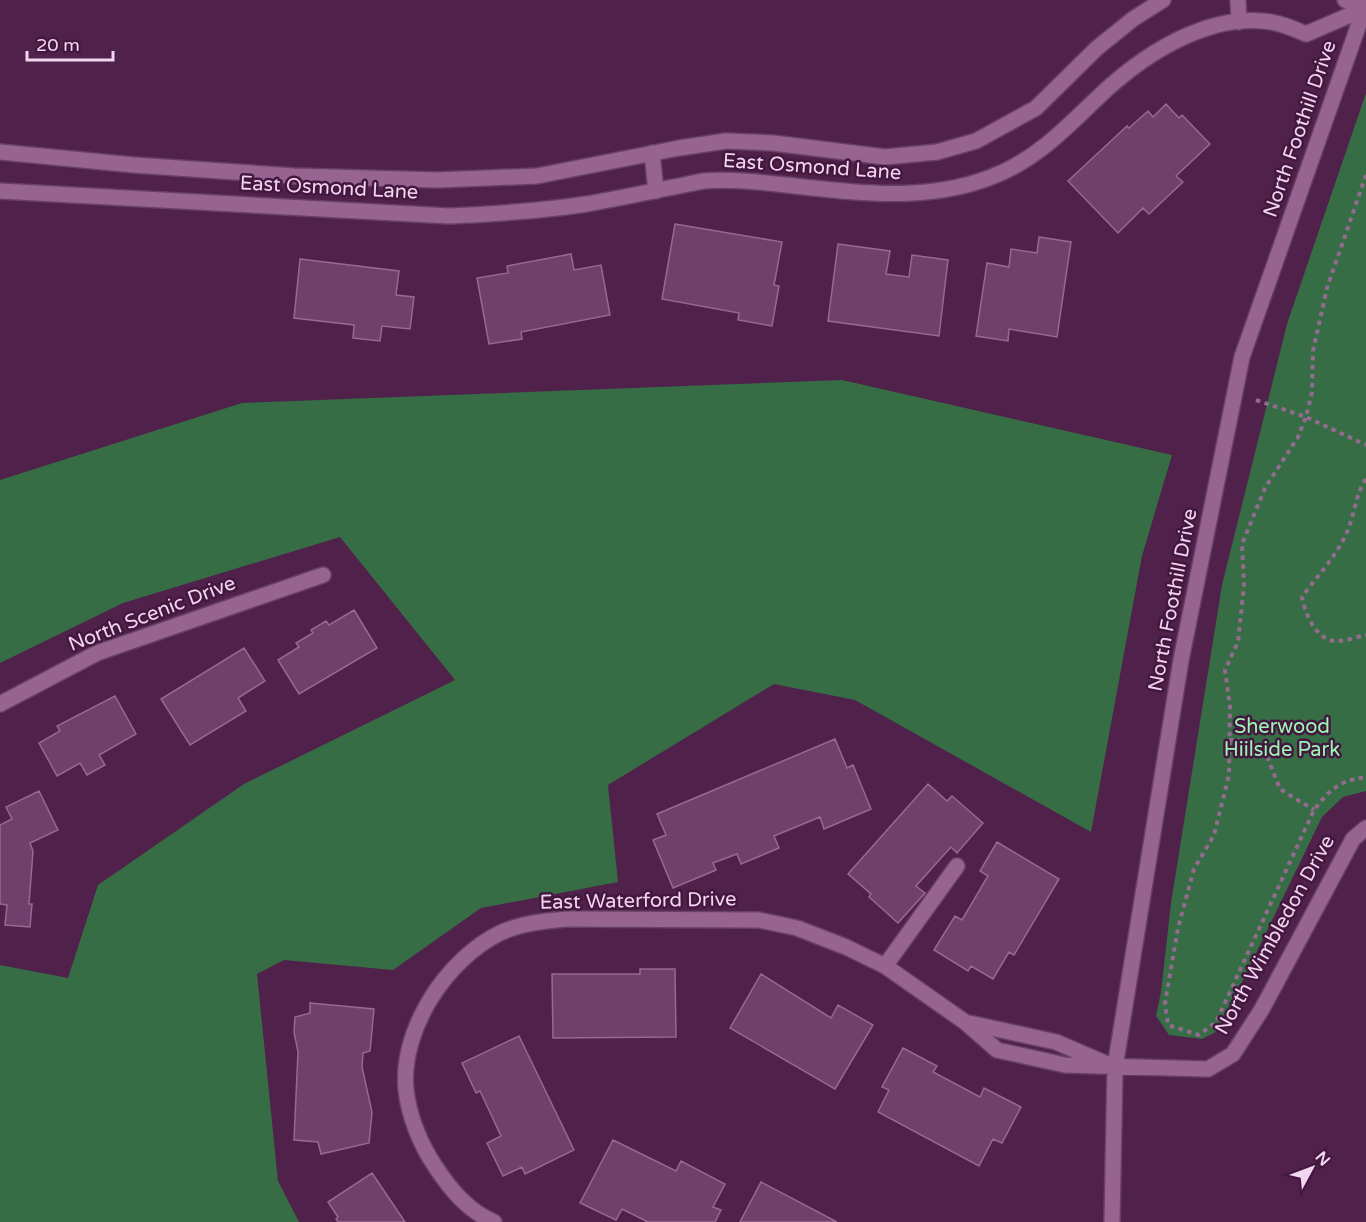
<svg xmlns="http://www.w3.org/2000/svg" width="1366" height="1222" viewBox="0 0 1366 1222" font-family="'Varela Round',sans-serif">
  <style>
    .green { fill: #376d45 }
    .building { fill: #70406c; stroke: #9a6795; stroke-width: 1.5 }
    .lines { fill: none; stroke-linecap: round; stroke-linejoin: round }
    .minor-casing { stroke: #684066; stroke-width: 18 }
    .path { stroke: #926b8e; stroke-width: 4; stroke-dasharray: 4.5 4.5; stroke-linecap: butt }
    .minor { stroke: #976492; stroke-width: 15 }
    .labels { text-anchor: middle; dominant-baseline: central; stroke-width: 5; stroke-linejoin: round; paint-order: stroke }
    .street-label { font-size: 20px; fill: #f2d5ee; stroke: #441741 }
    .park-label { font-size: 20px; fill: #9cf6b0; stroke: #441741 }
  </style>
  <rect width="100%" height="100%" fill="#4f214b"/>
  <path class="green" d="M 1366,93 L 1366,791 L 1343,797 L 1322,817 L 1229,1009 L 1216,1032 L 1202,1039 L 1169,1035 L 1156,1016 L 1161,992 L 1171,903 L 1222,585 L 1287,324 Z
    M 842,380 L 1172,455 L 1142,556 L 1091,832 L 855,700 L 774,684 L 608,785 L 618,882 L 481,908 L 393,970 L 284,960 L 257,974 L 278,1181 L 299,1222 L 0,1222 L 0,965 L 68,978 L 98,885 L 244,784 L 455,680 L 340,537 L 123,603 L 0,663 L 0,480 L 242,403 Z"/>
  <path class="building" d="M 1166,104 L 1179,118 L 1182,115 L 1210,144 L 1176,176 L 1183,182 L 1149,214 L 1143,208 L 1118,233 L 1068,181 L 1127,126 L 1129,128 L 1148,111 L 1153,117 Z
    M 675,224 L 782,242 L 774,285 L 779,286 L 772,326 L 738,320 L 739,313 L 662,299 Z
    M 1039,237 L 1071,242 L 1057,337 L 1009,329 L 1008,341 L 976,336 L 987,263 L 1009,267 L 1011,249 L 1037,253 Z
    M 838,244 L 890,251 L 886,274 L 909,277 L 912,255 L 948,260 L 939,336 L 828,321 Z
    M 571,254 L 574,270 L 601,265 L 610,315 L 521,332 L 522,339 L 489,344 L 477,278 L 508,273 L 507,266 Z
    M 300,259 L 399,271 L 396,295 L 414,297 L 410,329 L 382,326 L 380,341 L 353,338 L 354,325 L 294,318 Z
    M 354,610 L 377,648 L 299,694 L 278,660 L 299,647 L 296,643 L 313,633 L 311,630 L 326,621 L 329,625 Z
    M 244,648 L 265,681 L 238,698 L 246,711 L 190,745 L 161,699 Z
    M 115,696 L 136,734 L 99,755 L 105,765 L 87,775 L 80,763 L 57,776 L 39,743 L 60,731 L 57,726 Z
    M 835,739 L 847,768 L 853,765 L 871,809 L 824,829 L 820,817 L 774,836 L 779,848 L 741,864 L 737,854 L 713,863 L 716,870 L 673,888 L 653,840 L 666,835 L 657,814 Z
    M 928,784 L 947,801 L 952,796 L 983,823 L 957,853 L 951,847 L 916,886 L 925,893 L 898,923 L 869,897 L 871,894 L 848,874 Z
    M 39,791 L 58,830 L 30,843 L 33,851 L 29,904 L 32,904 L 30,927 L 5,925 L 7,905 L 0,904 L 0,825 L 12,819 L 6,807 Z
    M 997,842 L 1059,879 L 1014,955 L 1009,952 L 993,979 L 971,966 L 968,971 L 934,950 L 955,916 L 962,920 L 988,876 L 980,871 Z
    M 640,969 L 675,969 L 676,1037 L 553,1038 L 552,974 L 640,974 Z
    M 761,974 L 831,1018 L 838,1005 L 873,1025 L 835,1089 L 730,1028 Z
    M 310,1003 L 374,1009 L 370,1051 L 363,1053 L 362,1067 L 372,1112 L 369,1143 L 321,1154 L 318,1142 L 294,1140 L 298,1052 L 294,1032 L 295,1017 L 310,1013 Z
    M 519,1036 L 574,1150 L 525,1174 L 522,1167 L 503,1176 L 487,1143 L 501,1136 L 480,1091 L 476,1093 L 462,1063 Z
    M 903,1048 L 937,1066 L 933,1072 L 980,1097 L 984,1088 L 1021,1107 L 1002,1143 L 993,1139 L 979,1166 L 878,1112 L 889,1090 L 882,1087 Z
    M 613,1140 L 676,1171 L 681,1161 L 725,1184 L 713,1207 L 721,1210 L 715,1222 L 648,1222 L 622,1209 L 616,1220 L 580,1203 Z
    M 372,1173 L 405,1222 L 338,1222 L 336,1219 L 338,1217 L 328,1202 Z
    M 761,1182 L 837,1222 L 740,1222 Z"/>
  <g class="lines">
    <g class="minor-casing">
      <path id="minor" d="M 1238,0 L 1239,22
        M 0,152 L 134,165 L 294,176 L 437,180 L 537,176 L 679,148 L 726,141 L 773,143 L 885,157 L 937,152 L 976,141 L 1036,108 L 1097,48 L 1133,19 L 1163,0
        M 652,153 L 656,191
        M 0,191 L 449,216 C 496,214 541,211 587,204 C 614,199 641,194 668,188 C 680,186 692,183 704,181 C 731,179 759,182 786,185 C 859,193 934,204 1003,172 C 1046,152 1073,120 1107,89 C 1149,51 1212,12 1271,22 C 1283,24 1295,29 1306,34 L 1364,9 L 1345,0
        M 0,704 L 97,653 L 323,575
        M 885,966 L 957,866
        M 969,1023 L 1056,1042 L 1107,1064
        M 494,1222 C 468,1211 450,1189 435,1166 C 420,1144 409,1116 406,1090 C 400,1029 447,959 500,933 C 521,923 545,921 567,919 L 759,920 L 797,928 L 846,947 L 885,966 L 965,1022 L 997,1050 L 1065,1065 L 1208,1069 L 1233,1054 L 1262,1009 L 1353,839 L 1366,828
        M 1112,1222 L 1115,1067 L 1181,660 L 1242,357 L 1366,4"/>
    </g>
    <path class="path" d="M 1366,175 L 1327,288 L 1313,351 L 1312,392 L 1306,417 L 1298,437 L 1265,488 L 1242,544 L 1244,585 L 1238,642 L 1225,670 L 1230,706 L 1229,775 L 1214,835 L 1194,869 L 1178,928 L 1165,1003 L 1168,1025 L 1199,1035 L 1216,1022 L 1314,810 C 1330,789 1339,781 1366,777
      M 1256,400 L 1306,417 L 1366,445
      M 1366,479 C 1355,495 1355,514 1347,532 C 1336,557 1318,575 1302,597 C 1305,613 1315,638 1334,641 C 1344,642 1356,637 1366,635
      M 1229,740 L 1252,741 L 1266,754 L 1280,789 L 1314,810"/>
    <use href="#minor" class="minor"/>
  </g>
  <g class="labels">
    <g class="street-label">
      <text transform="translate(1300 129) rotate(-71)">North Foothill Drive</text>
      <text transform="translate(812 167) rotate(4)">East Osmond Lane</text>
      <text transform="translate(329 188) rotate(3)">East Osmond Lane</text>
      <text transform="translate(1173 600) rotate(-79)">North Foothill Drive</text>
      <text transform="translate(152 614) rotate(-21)">North Scenic Drive</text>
      <text transform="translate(638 901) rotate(-1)">East Waterford Drive</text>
      <text transform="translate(1275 935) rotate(-61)">North Wimbledon Drive</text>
    </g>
    <g class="park-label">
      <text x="1282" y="727">Sherwood<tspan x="1282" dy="23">Hiilside Park</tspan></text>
    </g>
  </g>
  <g transform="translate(1312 1168) rotate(49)" stroke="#441741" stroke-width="4.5" paint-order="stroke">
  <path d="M0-4.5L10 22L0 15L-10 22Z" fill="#f2d5ee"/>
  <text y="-9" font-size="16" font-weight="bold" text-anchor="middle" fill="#f2d5ee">N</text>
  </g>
  <path d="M27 51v9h86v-9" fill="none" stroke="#f2d5ee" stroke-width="3"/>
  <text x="36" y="51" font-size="18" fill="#f2d5ee" stroke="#441741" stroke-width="4.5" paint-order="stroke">20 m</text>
</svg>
